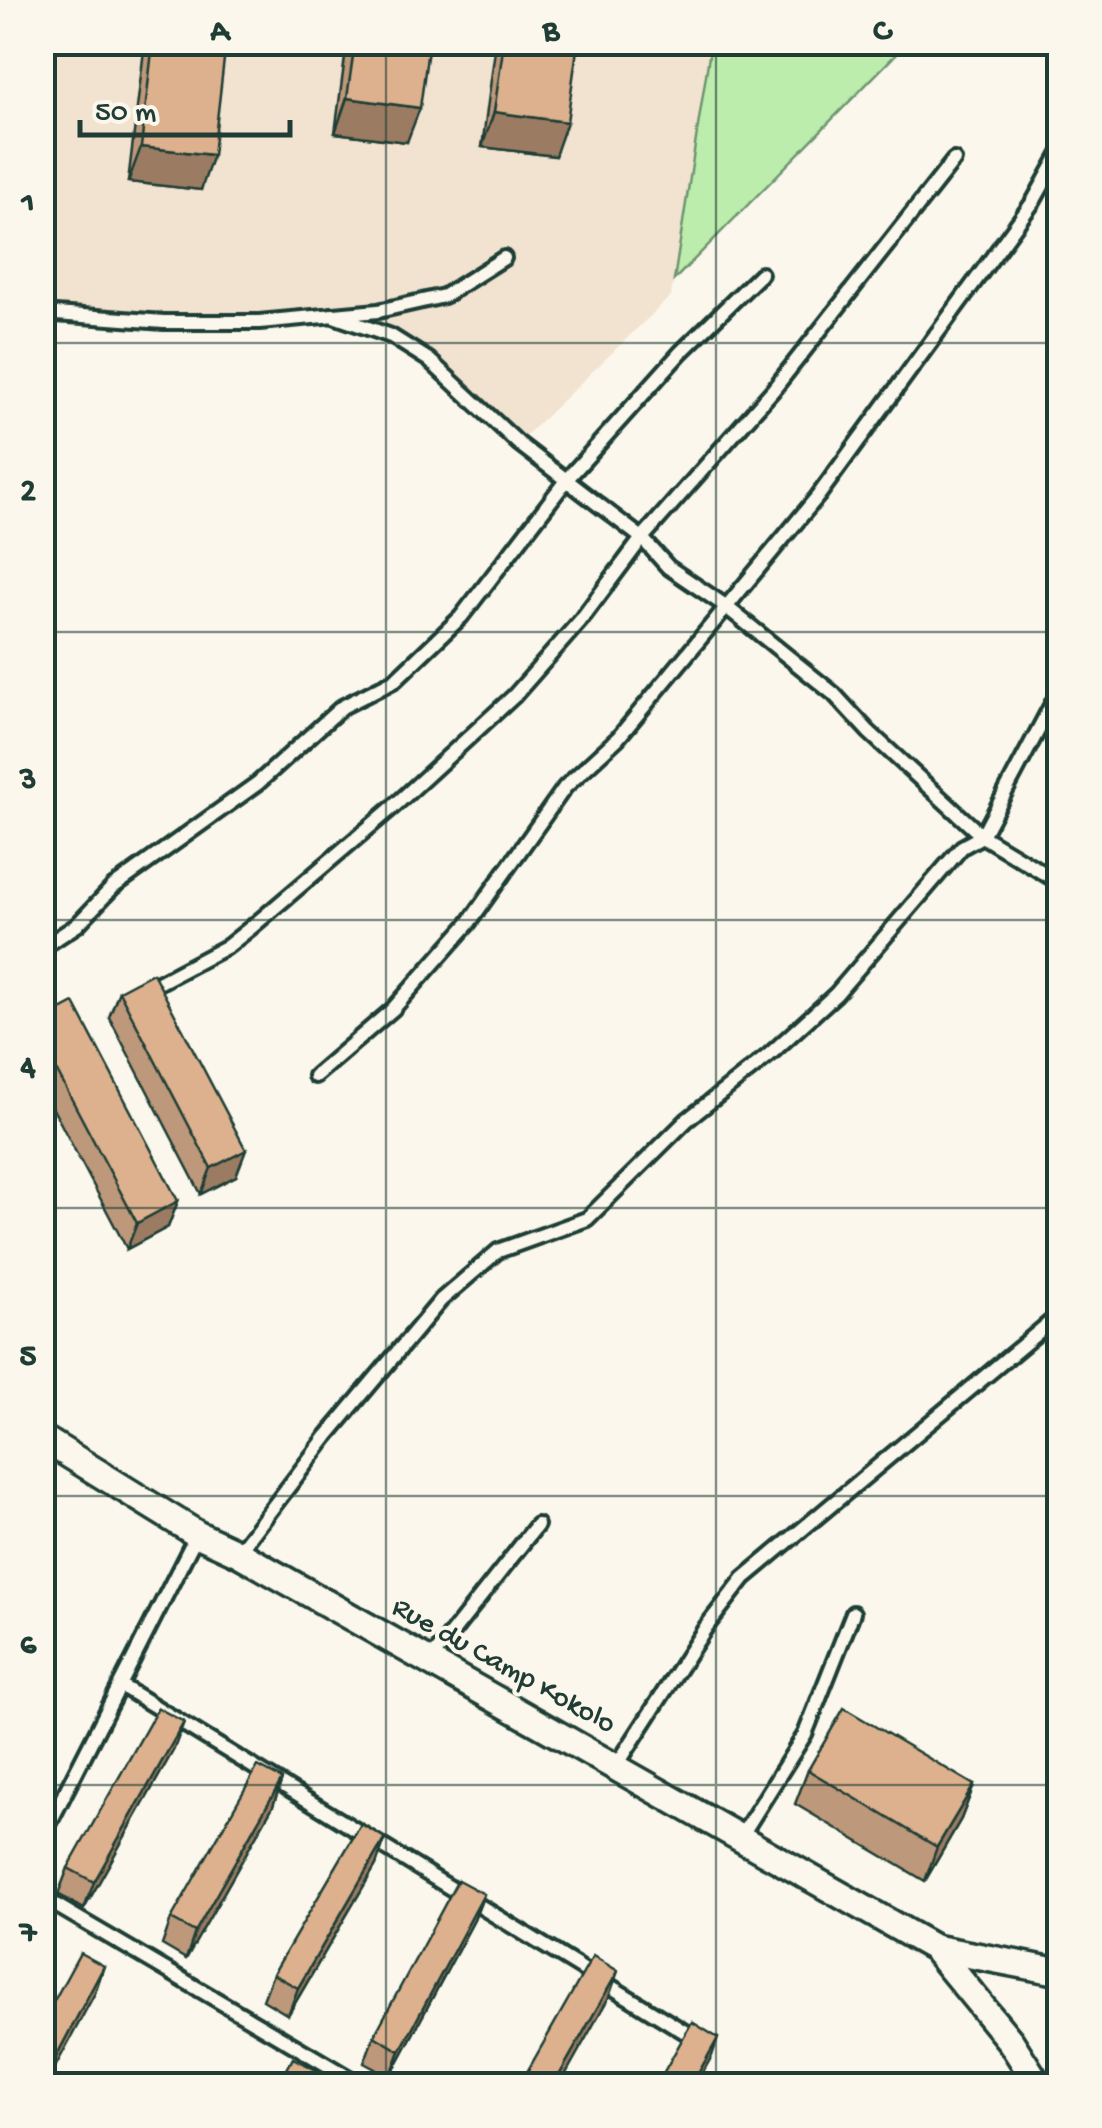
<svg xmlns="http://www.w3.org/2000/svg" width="1102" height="2128" viewBox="0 0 1102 2128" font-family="'Gochi Hand',sans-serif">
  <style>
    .built { fill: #f2e2d0 }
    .green { fill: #bcedad; stroke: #6e9570; stroke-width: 2.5 }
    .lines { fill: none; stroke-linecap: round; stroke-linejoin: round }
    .lane-casing { stroke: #1f3d34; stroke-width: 20 }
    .street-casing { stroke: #1f3d34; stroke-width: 32 }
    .lane { stroke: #fbf7ec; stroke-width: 12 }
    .street { stroke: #fbf7ec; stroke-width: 25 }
    .wall { fill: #be987a; stroke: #1f3d34; stroke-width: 2.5 }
    .shaded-wall { fill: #9b7c63; stroke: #1f3d34; stroke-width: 2.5 }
    .building { fill: #ddb18e; stroke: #1f3d34; stroke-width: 2.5 }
    .grid { fill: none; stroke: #1f3d34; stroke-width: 2.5; stroke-opacity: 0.55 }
    .labels { text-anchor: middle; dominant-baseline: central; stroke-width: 8; stroke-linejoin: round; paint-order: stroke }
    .street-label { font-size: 30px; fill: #1f3d34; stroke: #fbf7ec }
    .neatline { fill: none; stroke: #1f3d34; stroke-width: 4 }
    .grid-label { font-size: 32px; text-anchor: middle; font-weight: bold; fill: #1f3d34 }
  </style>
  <rect width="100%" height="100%" fill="#fbf7ec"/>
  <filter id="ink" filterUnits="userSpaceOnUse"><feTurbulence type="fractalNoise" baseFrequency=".01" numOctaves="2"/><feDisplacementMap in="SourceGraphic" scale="20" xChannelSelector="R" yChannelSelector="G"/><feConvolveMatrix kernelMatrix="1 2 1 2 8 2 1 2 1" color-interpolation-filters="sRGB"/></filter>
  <g filter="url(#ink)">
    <path class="built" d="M 42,43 L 711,43 L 671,296 L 518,443 L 429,360 L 331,315 L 259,322 L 43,313 Z"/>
    <path class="green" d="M 711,43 L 907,43 L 674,280 Z"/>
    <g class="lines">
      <g class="lane-casing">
        <path id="lane" d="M 42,313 L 164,322 L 259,322 L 378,311 L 444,296 L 504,258
          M 331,315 L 391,336 L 429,360 L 518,443 L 642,538 L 668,567 L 724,605 L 834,694 L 869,732 L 982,836 L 1060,883
          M 42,948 L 77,925 L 113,887 L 258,783 L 342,707 L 395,680 L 461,617 L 568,478 L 681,352 L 761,274
          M 151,987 L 228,946 L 253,926 L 393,807 L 514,696 L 580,621 L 642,538 L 773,390 L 954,160
          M 315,1076 L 393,1009 L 468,924 L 565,787 L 618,738 L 818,496 L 1033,202 L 1060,154
          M 238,1553 L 327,1436 L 441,1300 L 498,1251 L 587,1219 L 687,1120 L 769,1055 L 836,994 L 962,847 L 982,836 L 1060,689
          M 429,1662 L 537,1525
          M 120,1685 L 693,2037
          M 615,1768 L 706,1627 L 744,1578 L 1060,1314
          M 42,1838 L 197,1534
          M 740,1838 L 805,1734 L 853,1613
          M 42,1897 L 363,2086"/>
      </g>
      <g class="street-casing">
        <path id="street" d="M 42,1438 L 197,1534 L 238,1553 L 934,1948 L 1060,1972
          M 934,1948 L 1011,2042 L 1039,2086"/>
      </g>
      <use href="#lane" class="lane"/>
      <use href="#street" class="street"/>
    </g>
    <path class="wall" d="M 145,42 L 226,42 L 201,190 L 128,182 Z
      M 347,42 L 429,42 L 407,142 L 335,133 Z
      M 496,42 L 578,42 L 555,156 L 482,147 Z
      M 119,991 L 236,1176 L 201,1194 L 109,1017 Z
      M 42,1020 L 178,1201 L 168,1227 L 127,1249 L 42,1088 Z
      M 174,1749 L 84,1909 L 58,1894 L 68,1868 Z
      M 808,1770 L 974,1785 L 961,1819 L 925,1881 L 795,1804 Z
      M 282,1779 L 273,1806 L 186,1959 L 162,1945 L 171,1919 Z
      M 385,1838 L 376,1865 L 288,2015 L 263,2000 L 273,1974 Z
      M 484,1894 L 474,1920 L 390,2077 L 364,2063 L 374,2036 Z"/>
    <path class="shaded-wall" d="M 347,98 L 420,108 L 407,142 L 335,133 Z
      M 494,112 L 567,122 L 555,156 L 482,147 Z
      M 141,147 L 213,155 L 201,190 L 128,182 Z
      M 246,1150 L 236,1176 L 201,1194 L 211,1168 Z
      M 178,1201 L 168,1227 L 127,1249 L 137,1223 Z
      M 184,1722 L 174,1749 L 84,1909 L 94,1882 Z
      M 282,1779 L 273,1806 L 186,1959 L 195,1932 Z
      M 974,1785 L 961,1819 L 925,1881 L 937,1847 Z
      M 385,1838 L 376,1865 L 288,2015 L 298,1988 Z
      M 484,1894 L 474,1920 L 390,2077 L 400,2051 Z
      M 104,1966 L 95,1993 L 45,2086 L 42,2086 L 42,2083 Z
      M 618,1971 L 609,1997 L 559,2086 L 553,2086 Z
      M 718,2038 L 712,2056 L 695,2086 L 691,2086 Z"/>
    <path class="building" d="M 153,42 L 226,42 L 213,155 L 141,147 Z
      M 355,42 L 429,42 L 420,108 L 347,98 Z
      M 504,42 L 578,42 L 567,122 L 494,112 Z
      M 153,973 L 246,1150 L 211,1168 L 119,991 Z
      M 74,1003 L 178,1201 L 137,1223 L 42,1043 L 42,1020 Z
      M 42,1638 L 52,1644 L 42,1661 Z
      M 158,1708 L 184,1722 L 94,1882 L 68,1868 Z
      M 844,1708 L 974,1785 L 937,1847 L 808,1770 Z
      M 258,1766 L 282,1779 L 195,1932 L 171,1919 Z
      M 361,1824 L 385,1838 L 298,1988 L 273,1974 Z
      M 458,1880 L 484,1894 L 400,2051 L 374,2036 Z
      M 80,1953 L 104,1966 L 42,2083 L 42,2023 Z
      M 593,1956 L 618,1971 L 553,2086 L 519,2086 Z
      M 692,2022 L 718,2038 L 691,2086 L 656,2086 Z
      M 293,2058 L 318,2071 L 310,2086 L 278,2086 Z
      M 796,2073 L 817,2086 L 789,2086 Z"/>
  </g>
  <path class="grid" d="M 386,42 L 386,2086M 716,42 L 716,2086M 42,343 L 1060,343M 42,632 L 1060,632M 42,920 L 1060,920M 42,1208 L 1060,1208M 42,1496 L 1060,1496M 42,1785 L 1060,1785"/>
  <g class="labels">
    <g class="street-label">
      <text transform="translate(503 1667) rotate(29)">Rue du Camp Kokolo</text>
    </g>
  </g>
  <rect width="1102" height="2128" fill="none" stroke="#fbf7ec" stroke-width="110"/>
  <path d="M80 120v15h210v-15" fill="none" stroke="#1f3d34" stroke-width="5"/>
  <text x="95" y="120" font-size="30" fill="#1f3d34" stroke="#fbf7ec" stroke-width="8" paint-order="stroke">50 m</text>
  <rect x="55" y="55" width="992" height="2018" class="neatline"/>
  <g class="grid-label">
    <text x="220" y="39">A</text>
    <text x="551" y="39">B</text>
    <text x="882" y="39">C</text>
    <text x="28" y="211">1</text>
    <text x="28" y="499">2</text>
    <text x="28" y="787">3</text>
    <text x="28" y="1075">4</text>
    <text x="28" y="1364">5</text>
    <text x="28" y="1652">6</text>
    <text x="28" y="1940">7</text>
  </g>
</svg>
